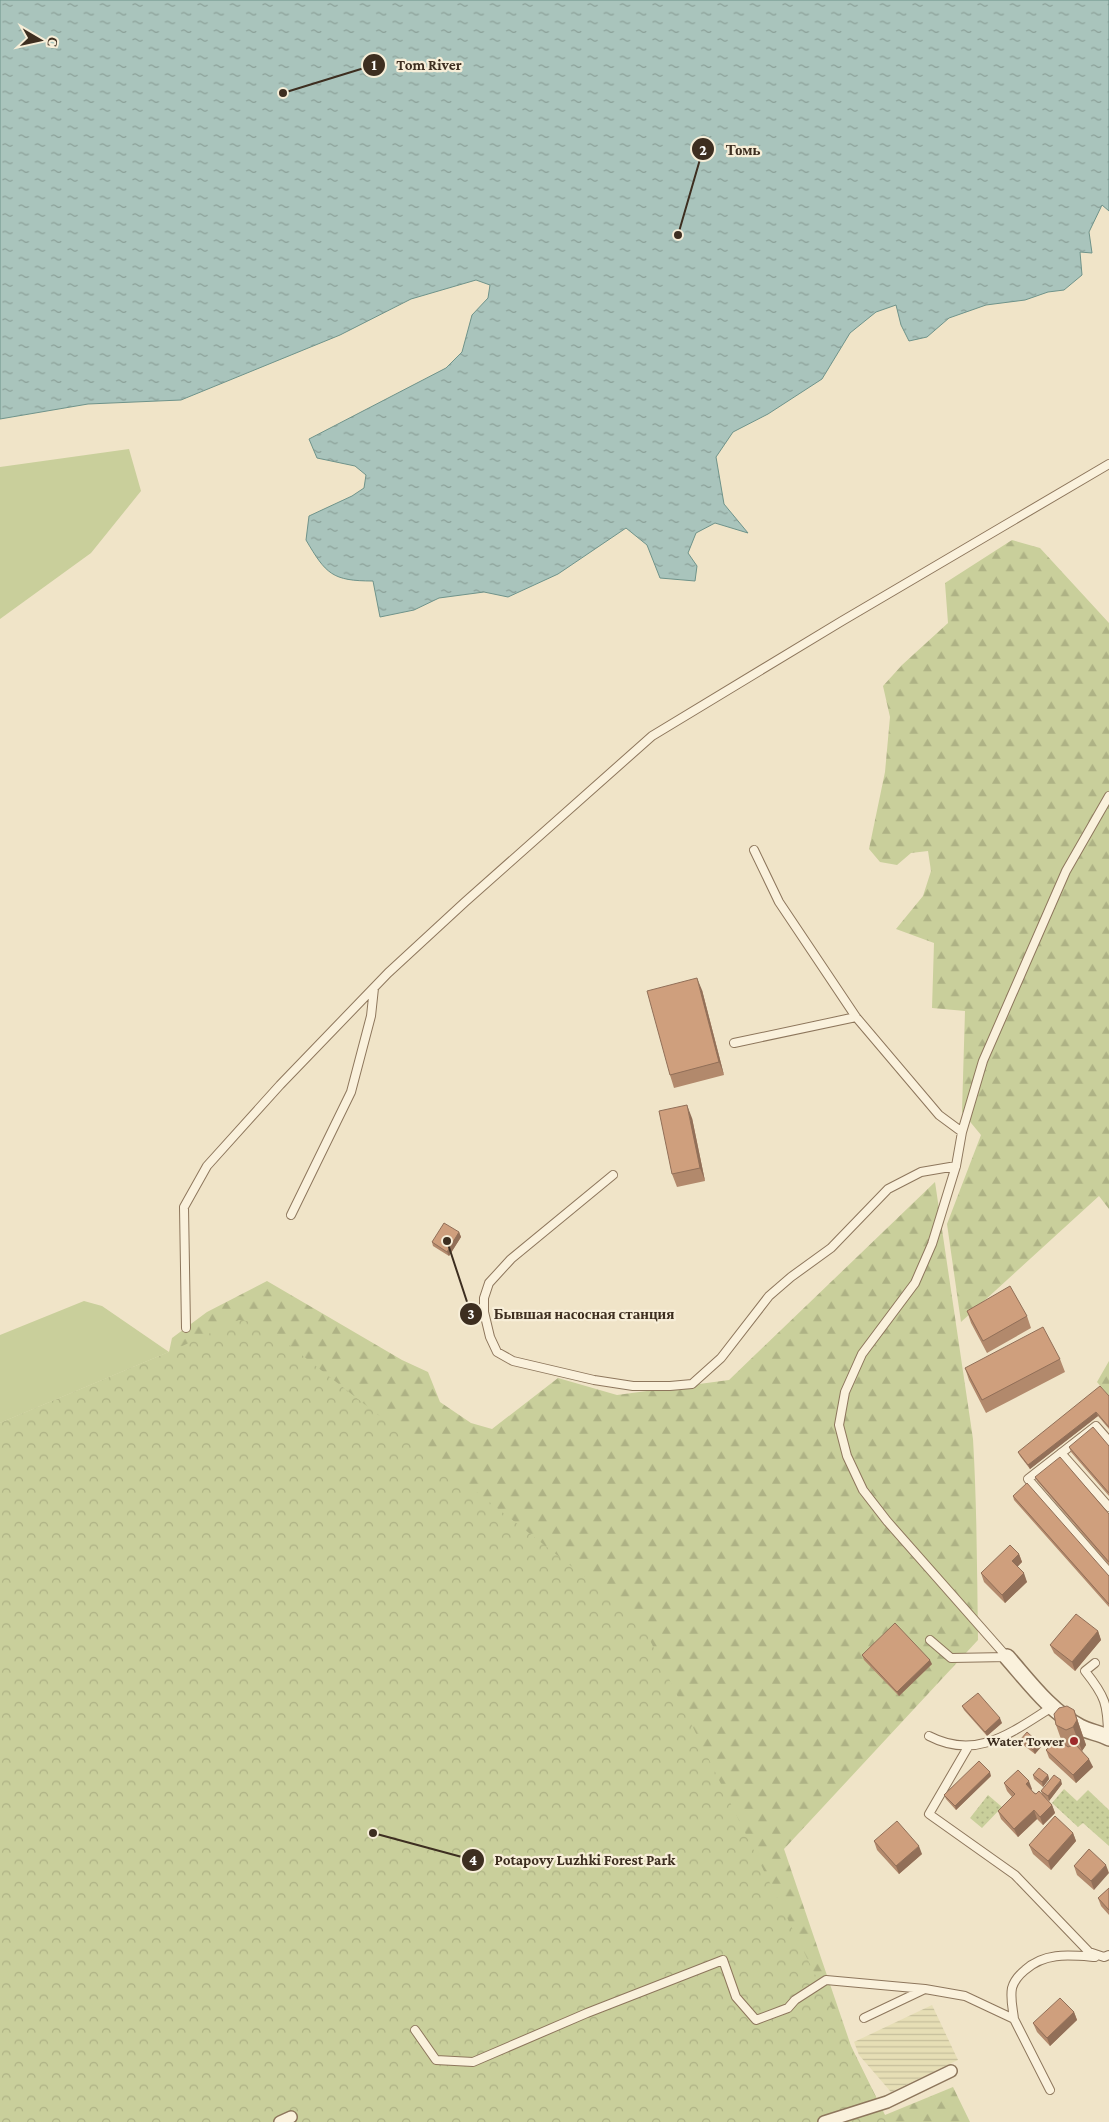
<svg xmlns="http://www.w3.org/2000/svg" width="1109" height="2122" viewBox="0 0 1109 2122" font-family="'Crimson Pro',serif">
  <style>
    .farmland { fill: url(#farmland-rules) }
    .grass { fill: #c9cf9b }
    .forest { fill: url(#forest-firs) }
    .park { fill: url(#park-crowns) }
    .garden { fill: url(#garden-dots) }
    .water { fill: url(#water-ripples); stroke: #6f938a }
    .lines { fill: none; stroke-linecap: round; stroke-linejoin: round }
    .service-casing { stroke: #8d765c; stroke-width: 10 }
    .pedestrian-casing { stroke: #8d765c; stroke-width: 14 }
    .minor-casing { stroke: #8d765c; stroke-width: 18 }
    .service { stroke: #faf1dc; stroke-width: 8 }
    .pedestrian { stroke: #faf1dc; stroke-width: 11 }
    .minor { stroke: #faf1dc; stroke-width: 15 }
    .wall { fill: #b2896c }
    .shaded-wall { fill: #916f58 }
    .building { fill: #cf9f7d; stroke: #916f58 }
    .poi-dot { fill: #9e2a2b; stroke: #f7eed8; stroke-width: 2 }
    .labels { text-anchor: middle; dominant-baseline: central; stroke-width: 4.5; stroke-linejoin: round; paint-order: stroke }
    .poi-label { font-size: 14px; font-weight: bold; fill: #3d2e20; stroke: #f7eed8; text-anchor: end }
    .leader { fill: none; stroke: #3d2e20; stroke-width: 2 }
    .callout-dot { fill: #3d2e20; stroke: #f7eed8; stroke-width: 2 }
    .mark-label { font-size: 15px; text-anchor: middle; font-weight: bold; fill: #fff }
    .callout-label { font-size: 15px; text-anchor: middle; font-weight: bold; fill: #3d2e20; stroke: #f7eed8; stroke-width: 4.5; stroke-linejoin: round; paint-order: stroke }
  </style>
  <defs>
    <pattern id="farmland-rules" width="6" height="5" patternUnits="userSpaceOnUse" patternTransform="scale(1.25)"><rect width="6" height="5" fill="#e6deb5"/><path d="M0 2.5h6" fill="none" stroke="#c6bf9b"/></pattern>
    <pattern id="forest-firs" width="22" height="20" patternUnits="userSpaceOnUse" patternTransform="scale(1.25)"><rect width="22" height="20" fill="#c9cf9b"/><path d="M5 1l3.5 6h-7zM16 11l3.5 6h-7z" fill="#aeb285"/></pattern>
    <pattern id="park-crowns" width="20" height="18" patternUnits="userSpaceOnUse" patternTransform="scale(1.25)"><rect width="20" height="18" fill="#c9cf9b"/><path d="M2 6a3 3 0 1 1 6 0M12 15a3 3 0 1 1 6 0" fill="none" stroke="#aeb285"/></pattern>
    <pattern id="garden-dots" width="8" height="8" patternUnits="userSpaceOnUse" patternTransform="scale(1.25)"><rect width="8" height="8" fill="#c9cf9b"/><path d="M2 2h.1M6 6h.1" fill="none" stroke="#aeb285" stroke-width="1.8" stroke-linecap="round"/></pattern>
    <pattern id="water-ripples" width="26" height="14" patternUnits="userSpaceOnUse" patternTransform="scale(1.25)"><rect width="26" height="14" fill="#a9c4bc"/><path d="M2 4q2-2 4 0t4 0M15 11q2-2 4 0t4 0" fill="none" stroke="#8ba098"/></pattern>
  </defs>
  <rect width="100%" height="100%" fill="#f0e4c8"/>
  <path class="farmland" d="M 932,2005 L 958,2060 L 891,2092 L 859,2055 L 854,2042 Z"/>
  <path class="grass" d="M 129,449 L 141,491 L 91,553 L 0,619 L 0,467 Z
    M 84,1301 L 102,1306 L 169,1352 L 0,1423 L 0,1335 Z"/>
  <path class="forest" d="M 1012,540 L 1040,548 L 1109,623 L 1109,1209 L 1099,1196 L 961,1322 L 947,1224 L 981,1135 L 962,1112 L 965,1011 L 932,1008 L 934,943 L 896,929 L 923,896 L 931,871 L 928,851 L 911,853 L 897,865 L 880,862 L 869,849 L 885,772 L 890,717 L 883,686 L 902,665 L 948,623 L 945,583 Z
    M 935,1182 L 973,1439 C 977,1506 977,1573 978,1640 L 784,1849 L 851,2046 L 885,2115 L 953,2087 L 970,2122 L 0,2122 L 0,1423 L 169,1352 L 172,1338 L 207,1312 L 267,1281 L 402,1360 L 428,1372 L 440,1402 L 471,1423 L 492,1429 L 558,1378 L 617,1395 L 729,1380 Z
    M 1109,1361 L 1109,1396 L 1097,1382 Z"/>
  <path class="park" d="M 239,1320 L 261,1323 L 640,1620 L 888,2122 L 0,2122 L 0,1423 L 169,1352 Z"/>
  <path class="garden" d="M 1064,1789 L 1077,1801 L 1088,1790 L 1109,1810 L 1109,1846 L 1083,1823 L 1078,1827 L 1052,1803 Z
    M 988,1795 L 1002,1807 L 982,1828 L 970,1818 Z"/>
  <path class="water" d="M 0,0 L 1109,0 L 1109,211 L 1102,205 L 1089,232 L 1092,253 L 1080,252 L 1082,275 L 1064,290 L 1048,292 L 1025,300 L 986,305 L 949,318 L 927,337 L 909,341 L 901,325 L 896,305 L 876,312 L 850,333 L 822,379 L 768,414 L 733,432 L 716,457 L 724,504 L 748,533 L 715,523 L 696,533 L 688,553 L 697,566 L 695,581 L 660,578 L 647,545 L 626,528 L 558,574 L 508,597 L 484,592 L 439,598 L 414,610 L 380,617 L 373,581 C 332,581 326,574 306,540 L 309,516 L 352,496 L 364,488 L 366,475 L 355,466 L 317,458 L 309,439 L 446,368 L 462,352 L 472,315 L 488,298 L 490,285 L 476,280 L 411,299 L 340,335 L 181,400 L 88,404 L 0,419 Z"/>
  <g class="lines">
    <g class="service-casing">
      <path id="service" d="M 754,850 L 779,902 L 856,1017 L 939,1115 L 962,1132
        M 734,1043 L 856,1017
        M 613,1175 L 511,1259 L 489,1283 L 484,1298 L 484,1312 L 490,1337 L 497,1352 L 513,1361 L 594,1380 L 633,1386 L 670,1386 L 692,1384 L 721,1358 L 769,1296 L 791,1277 L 831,1248 L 888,1189 L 921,1172 L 956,1166
        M 291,1215 L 351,1092 L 371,1016 L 374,988
        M 186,1328 L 184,1207 L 207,1166 L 280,1085 L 388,973 L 465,902 L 652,736 L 842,621 L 1109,464
        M 1109,1441 L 1096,1426 L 1028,1479 L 1109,1572
        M 1061,1453 L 1109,1507
        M 930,1640 L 951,1658 L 1007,1657
        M 1007,1657 L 887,1521 L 863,1490 L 847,1456 L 839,1425 L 845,1392 L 862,1354 L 915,1283 L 932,1244 L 956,1166 L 962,1132 L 983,1061 L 1066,871 L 1109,796
        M 1095,1663 L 1085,1671 C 1105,1696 1108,1704 1108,1737
        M 929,1736 C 977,1761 1012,1732 1052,1707
        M 968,1747 L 929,1814 L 1015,1875 L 1089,1952 L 1104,1957 L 1109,1955
        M 864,2018 L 925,1989 L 965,1996 L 1014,2019 C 1013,2009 1010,1999 1012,1988 C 1014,1981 1019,1975 1025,1970 C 1045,1952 1069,1955 1095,1957
        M 1014,2019 L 1050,2090
        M 415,2030 L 436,2060 L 473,2062 L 587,2013 L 723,1960 L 736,1997 L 756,2020 L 788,2008 L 795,2000 L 826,1980 L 925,1989"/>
    </g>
    <g class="pedestrian-casing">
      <path id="pedestrian" d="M 280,2122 L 291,2117
        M 824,2122 L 887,2102 L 951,2071"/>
    </g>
    <g class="minor-casing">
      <path id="minor" d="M 1007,1657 C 1029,1682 1050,1711 1080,1727 C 1089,1732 1100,1733 1109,1738"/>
    </g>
    <use href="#service" class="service"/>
    <use href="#pedestrian" class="pedestrian"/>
    <use href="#minor" class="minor"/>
  </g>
  <path class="wall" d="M 702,990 L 724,1075 L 674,1088 L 670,1075 Z
    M 692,1118 L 705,1181 L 677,1187 L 672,1174 Z
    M 459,1232 L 461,1237 L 449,1256 L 433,1246 L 432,1242 Z
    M 967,1311 L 1027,1316 L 1031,1328 L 987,1353 L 971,1323 Z
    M 1060,1359 L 1065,1372 L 986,1413 L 969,1380 L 965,1368 Z
    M 1109,1396 L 1109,1429 L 1098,1416 L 1030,1469 L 1020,1456 L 1018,1452 Z
    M 1109,1446 L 1109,1496 L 1071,1452 L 1069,1447 Z
    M 1035,1477 L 1109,1514 L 1109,1565 L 1037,1481 Z
    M 1013,1496 L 1109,1576 L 1109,1607 L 1014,1500 Z
    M 1019,1554 L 1022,1562 L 1017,1567 L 1027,1582 L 1005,1603 L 984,1582 L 981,1573 Z
    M 1098,1631 L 1101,1640 L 1075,1671 L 1054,1653 L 1050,1645 Z
    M 862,1655 L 932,1664 L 899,1696 L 864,1660 Z
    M 962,1706 L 1002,1723 L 987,1736 L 964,1710 Z
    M 1074,1710 L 1086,1745 L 1082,1751 L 1093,1767 L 1076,1783 L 1049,1758 L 1046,1750 L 1062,1742 L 1056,1725 Z
    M 1021,1739 L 1041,1747 L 1035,1754 L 1022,1744 Z
    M 1033,1775 L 1048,1775 L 1049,1779 L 1043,1787 L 1034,1779 Z
    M 991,1776 L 956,1810 L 946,1799 L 944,1795 Z
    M 1004,1783 L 1032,1789 L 1031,1790 L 1036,1794 L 1042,1794 L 1041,1791 L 1062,1784 L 1049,1801 L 1045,1797 L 1052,1805 L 1055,1813 L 1043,1825 L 1037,1819 L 1018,1837 L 1001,1819 L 998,1811 L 1012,1797 L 1007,1791 Z
    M 1073,1833 L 1076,1841 L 1051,1870 L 1033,1854 L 1029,1845 Z
    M 874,1841 L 922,1854 L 899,1874 L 877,1850 Z
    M 1089,1849 L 1094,1890 L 1077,1875 L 1074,1866 Z
    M 1109,1888 L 1109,1915 L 1101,1906 L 1098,1898 Z
    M 1074,2012 L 1077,2020 L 1050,2046 L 1037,2032 L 1033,2023 Z"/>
  <path class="shaded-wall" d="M 697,978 L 702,990 L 724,1075 L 719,1062 Z
    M 687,1105 L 692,1118 L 705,1181 L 700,1168 Z
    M 459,1232 L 461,1237 L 449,1256 L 447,1252 Z
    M 1096,1412 L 1098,1416 L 1030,1469 L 1028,1465 Z
    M 1019,1554 L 1022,1562 L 1015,1569 L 1012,1561 Z
    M 1024,1573 L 1027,1582 L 1005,1603 L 1002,1595 Z
    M 1098,1631 L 1101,1640 L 1075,1671 L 1072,1662 Z
    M 930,1660 L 932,1664 L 899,1696 L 897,1692 Z
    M 1074,1710 L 1086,1745 L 1082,1751 L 1073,1727 Z
    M 1000,1718 L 1002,1723 L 987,1736 L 985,1732 Z
    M 1039,1743 L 1041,1747 L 1035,1754 L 1033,1750 Z
    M 1089,1759 L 1093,1767 L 1076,1783 L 1073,1775 Z
    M 990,1772 L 991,1776 L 956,1810 L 955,1806 Z
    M 1048,1775 L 1049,1779 L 1043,1787 L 1042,1782 Z
    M 1061,1780 L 1062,1784 L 1049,1801 L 1048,1796 Z
    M 1029,1781 L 1032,1789 L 1029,1792 L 1026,1784 Z
    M 1052,1805 L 1055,1813 L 1043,1825 L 1040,1817 Z
    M 1034,1810 L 1037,1819 L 1018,1837 L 1014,1829 Z
    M 1073,1833 L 1076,1841 L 1051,1870 L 1048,1861 Z
    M 919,1846 L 922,1854 L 899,1874 L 896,1866 Z
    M 1106,1865 L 1109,1873 L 1094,1890 L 1091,1881 Z
    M 1074,2012 L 1077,2020 L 1050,2046 L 1047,2038 Z"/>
  <path class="building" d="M 697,978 L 719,1062 L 670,1075 L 647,991 Z
    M 687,1105 L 700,1168 L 672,1174 L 659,1111 Z
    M 444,1223 L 459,1232 L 447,1252 L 432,1242 Z
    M 1010,1286 L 1027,1316 L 983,1341 L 967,1311 Z
    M 1043,1327 L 1060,1359 L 982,1400 L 965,1368 Z
    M 1100,1386 L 1109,1396 L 1109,1427 L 1096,1412 L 1028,1465 L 1018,1452 Z
    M 1093,1427 L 1109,1446 L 1109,1493 L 1069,1447 Z
    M 1060,1457 L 1109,1514 L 1109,1562 L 1035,1477 Z
    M 1027,1483 L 1109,1576 L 1109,1604 L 1013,1496 Z
    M 1010,1545 L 1019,1554 L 1012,1561 L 1024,1573 L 1002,1595 L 981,1573 Z
    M 1076,1614 L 1098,1631 L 1072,1662 L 1050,1645 Z
    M 895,1623 L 930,1660 L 897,1692 L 862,1655 Z
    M 978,1693 L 1000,1718 L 985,1732 L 962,1706 Z
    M 1067,1706 L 1074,1710 L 1077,1720 L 1073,1727 L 1066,1730 L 1056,1725 L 1054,1714 L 1059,1708 Z
    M 1027,1732 L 1039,1743 L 1033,1750 L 1021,1739 Z
    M 1058,1739 L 1068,1747 L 1075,1744 L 1089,1759 L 1073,1775 L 1046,1750 Z
    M 979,1761 L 990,1772 L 955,1806 L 944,1795 Z
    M 1039,1768 L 1048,1775 L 1042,1782 L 1033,1775 Z
    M 1018,1770 L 1029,1781 L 1026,1784 L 1034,1793 L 1036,1794 L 1039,1791 L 1052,1805 L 1040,1817 L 1034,1810 L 1014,1829 L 998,1811 L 1015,1794 L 1004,1783 Z
    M 1054,1775 L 1061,1780 L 1048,1796 L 1041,1791 Z
    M 1055,1816 L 1073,1833 L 1048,1861 L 1029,1845 Z
    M 897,1821 L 919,1846 L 896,1866 L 874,1841 Z
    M 1089,1849 L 1106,1865 L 1091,1881 L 1074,1866 Z
    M 1109,1888 L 1109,1910 L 1098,1898 Z
    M 1060,1998 L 1074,2012 L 1047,2038 L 1033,2023 Z"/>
  <circle class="poi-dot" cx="1074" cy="1741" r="5"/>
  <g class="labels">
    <g class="poi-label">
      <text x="1064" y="1741">Water Tower</text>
    </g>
  </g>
  <path class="leader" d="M283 93L374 65M678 235L703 149M447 1241L471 1314M373 1833L473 1860"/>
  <g class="callout-dot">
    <circle cx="283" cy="93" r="5"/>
    <circle cx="678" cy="235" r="5"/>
    <circle cx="447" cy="1241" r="5"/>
    <circle cx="373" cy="1833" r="5"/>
    <circle cx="374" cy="65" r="12"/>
    <circle cx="703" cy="149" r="12"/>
    <circle cx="471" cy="1314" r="12"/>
    <circle cx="473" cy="1860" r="12"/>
  </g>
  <g class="mark-label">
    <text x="374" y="70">1</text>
    <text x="703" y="155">2</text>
    <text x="471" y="1319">3</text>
    <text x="473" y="1865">4</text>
  </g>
  <g class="callout-label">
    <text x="429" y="70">Tom River</text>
    <text x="743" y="155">Томь</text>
    <text x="584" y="1319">Бывшая насосная станция</text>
    <text x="585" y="1865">Potapovy Luzhki Forest Park</text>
  </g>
  <g transform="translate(40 40) rotate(99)" stroke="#f7eed8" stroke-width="4" paint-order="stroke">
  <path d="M0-4L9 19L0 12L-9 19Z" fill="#3d2e20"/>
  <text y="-8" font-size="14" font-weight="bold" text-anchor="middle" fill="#3d2e20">С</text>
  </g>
</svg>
